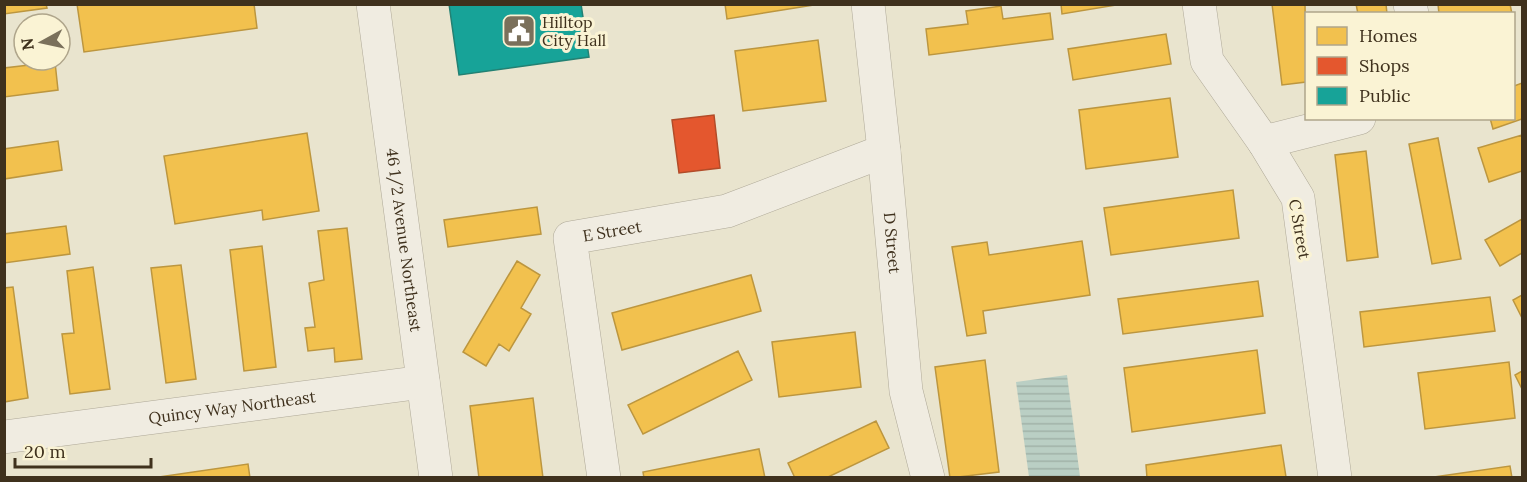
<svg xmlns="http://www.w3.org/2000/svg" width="1527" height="482" viewBox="0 0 1527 482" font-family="Lora,serif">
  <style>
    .water { fill: url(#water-rules) }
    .homes { fill: #f2c14e; stroke: #bc963f; stroke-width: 1.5 }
    .shops { fill: #e4572e; stroke: #b24c29; stroke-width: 1.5 }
    .public { fill: #17a398; stroke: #238173; stroke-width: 1.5 }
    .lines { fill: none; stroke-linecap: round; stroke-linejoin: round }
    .street-casing { stroke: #aea897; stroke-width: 34 }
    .street { stroke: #f0ece1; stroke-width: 33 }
    .labels { text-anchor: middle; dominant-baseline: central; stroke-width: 6; stroke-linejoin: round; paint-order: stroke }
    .poi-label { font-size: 16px; fill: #3f311d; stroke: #faf3d4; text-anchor: start }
    .street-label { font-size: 16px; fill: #3f311d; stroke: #faf3d4 }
  </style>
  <defs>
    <pattern id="water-rules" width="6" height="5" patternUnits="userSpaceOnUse" patternTransform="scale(1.5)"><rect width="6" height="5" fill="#bacfc4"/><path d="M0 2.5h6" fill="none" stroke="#a1b2a8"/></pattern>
  </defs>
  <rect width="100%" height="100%" fill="#e9e4ce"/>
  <path class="water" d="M 1067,375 L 1080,477 L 1029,477 L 1016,382 Z"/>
  <path class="homes" d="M 4,4 L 46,4 L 47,8 L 4,14 Z
    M 77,4 L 254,4 L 257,28 L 84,52 Z
    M 725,4 L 820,4 L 727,19 Z
    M 1061,4 L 1122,4 L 1062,14 Z
    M 1272,4 L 1305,4 L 1306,82 L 1282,85 Z
    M 1356,4 L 1386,4 L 1387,14 L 1358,14 Z
    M 1438,4 L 1510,4 L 1512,14 L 1439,14 Z
    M 1001,6 L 1003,19 L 1050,13 L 1053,39 L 929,55 L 926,29 L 968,24 L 966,11 Z
    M 1166,34 L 1171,64 L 1073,80 L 1068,49 Z
    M 818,40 L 826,101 L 743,111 L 735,51 Z
    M 55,62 L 58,90 L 4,97 L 4,68 Z
    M 1522,83 L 1522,119 L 1493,129 L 1490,118 L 1514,118 L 1514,86 Z
    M 1170,98 L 1178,157 L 1086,169 L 1079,110 Z
    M 307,133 L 319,211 L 263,220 L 262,210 L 175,224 L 164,156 Z
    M 1522,135 L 1522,171 L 1489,182 L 1478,148 Z
    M 1438,138 L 1461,259 L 1432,264 L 1409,144 Z
    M 58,141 L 62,170 L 4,179 L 4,149 Z
    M 1366,151 L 1378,257 L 1347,261 L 1335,155 Z
    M 1233,190 L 1239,238 L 1111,255 L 1104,208 Z
    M 537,207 L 541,234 L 448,247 L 444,220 Z
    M 1522,219 L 1522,253 L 1500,266 L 1485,240 Z
    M 66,226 L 70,254 L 4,263 L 4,234 Z
    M 347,228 L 362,359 L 335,362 L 334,348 L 308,351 L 305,328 L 315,327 L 309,283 L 324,280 L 318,231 Z
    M 1082,241 L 1090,295 L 983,311 L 986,333 L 967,336 L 952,247 L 987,242 L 989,255 Z
    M 262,246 L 276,367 L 244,371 L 230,250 Z
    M 517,261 L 540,275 L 521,308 L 531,314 L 509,351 L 499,344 L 486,366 L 463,352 Z
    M 181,265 L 196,379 L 166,383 L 151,268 Z
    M 93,267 L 110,389 L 70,394 L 62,334 L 74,333 L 67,271 Z
    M 751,275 L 761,311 L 622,350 L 612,313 Z
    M 1258,281 L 1263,316 L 1123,334 L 1118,299 Z
    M 13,287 L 28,398 L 4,402 L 4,288 Z
    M 1522,295 L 1522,318 L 1513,300 Z
    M 1490,297 L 1495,331 L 1364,347 L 1360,312 Z
    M 855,332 L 861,387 L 779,397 L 772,342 Z
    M 1257,350 L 1265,413 L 1132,432 L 1124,368 Z
    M 738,351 L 752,380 L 643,434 L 628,405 Z
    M 985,360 L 999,472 L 950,478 L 935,367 Z
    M 1509,362 L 1515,418 L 1425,429 L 1418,373 Z
    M 1522,371 L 1522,389 L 1515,375 Z
    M 533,398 L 543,478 L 479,478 L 470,406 Z
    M 876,421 L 889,448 L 826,478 L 795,478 L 788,463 Z
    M 1281,445 L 1286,477 L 1147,478 L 1146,465 Z
    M 759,449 L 765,478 L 644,478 L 643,472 Z
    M 248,464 L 250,478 L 152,478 Z
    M 1510,466 L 1512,478 L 1427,478 Z"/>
  <path class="shops" d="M 714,115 L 720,168 L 679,173 L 672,120 Z"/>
  <path class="public" d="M 449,4 L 581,4 L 589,57 L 459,75 Z"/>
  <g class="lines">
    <g class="street-casing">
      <g id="street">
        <path id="s1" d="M 373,4 L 436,478"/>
        <path id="s2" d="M 868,4 L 884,151 L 906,391 L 928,478"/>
        <path d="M 1199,4 L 1207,61 L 1264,142 L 1298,198 L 1335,478"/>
        <path d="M 1410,4 L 1412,14"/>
        <path d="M 1264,142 L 1359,118"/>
        <path id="s3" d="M 4,437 L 423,382"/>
        <path id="s4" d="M 604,478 L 570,238 L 727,211 L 884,151"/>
      </g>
    </g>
    <use href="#street" class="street"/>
  </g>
  <defs>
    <g id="civic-square" transform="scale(1.725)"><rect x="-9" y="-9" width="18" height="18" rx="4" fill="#7a705b" stroke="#faf3d4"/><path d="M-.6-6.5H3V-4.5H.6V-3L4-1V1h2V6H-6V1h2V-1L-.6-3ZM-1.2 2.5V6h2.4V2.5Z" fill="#fff"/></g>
  </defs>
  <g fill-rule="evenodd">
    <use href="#civic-square" x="519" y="31"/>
  </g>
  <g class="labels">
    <g class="poi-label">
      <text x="542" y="22">Hilltop<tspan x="542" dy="18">City Hall</tspan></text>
    </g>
    <g class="street-label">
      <text transform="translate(1300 229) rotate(80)">C Street</text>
      <text stroke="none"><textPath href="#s4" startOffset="285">E Street</textPath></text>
      <text stroke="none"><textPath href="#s1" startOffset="238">46 1/2 Avenue Northeast</textPath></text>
      <text stroke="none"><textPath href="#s2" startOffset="240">D Street</textPath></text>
      <text stroke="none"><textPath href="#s3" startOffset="230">Quincy Way Northeast</textPath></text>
    </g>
  </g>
  <rect width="1527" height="482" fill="none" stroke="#3f311d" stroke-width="12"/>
  <rect x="1305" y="12" width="210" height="108" fill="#faf3d4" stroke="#afa58b" stroke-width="1.5"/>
  <rect x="1317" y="27" width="30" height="18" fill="#f2c14e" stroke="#afa58b" stroke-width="1.5"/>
  <text x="1359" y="42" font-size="18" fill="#3f311d">Homes</text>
  <rect x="1317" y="57" width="30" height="18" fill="#e4572e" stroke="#afa58b" stroke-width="1.5"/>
  <text x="1359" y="72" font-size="18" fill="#3f311d">Shops</text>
  <rect x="1317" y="87" width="30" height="18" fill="#17a398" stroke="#afa58b" stroke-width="1.5"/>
  <text x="1359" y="102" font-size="18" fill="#3f311d">Public</text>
  <g transform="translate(42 42) rotate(262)"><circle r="28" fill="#faf3d4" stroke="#afa58b" stroke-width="1.5"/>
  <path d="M0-4.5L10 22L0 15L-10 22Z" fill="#7a705b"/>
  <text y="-9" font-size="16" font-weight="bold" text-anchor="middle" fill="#3f311d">N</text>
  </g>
  <path d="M15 458v9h136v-9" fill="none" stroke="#3f311d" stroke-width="3"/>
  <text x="24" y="458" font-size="18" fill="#3f311d" stroke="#faf3d4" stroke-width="4.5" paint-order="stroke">20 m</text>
</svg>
